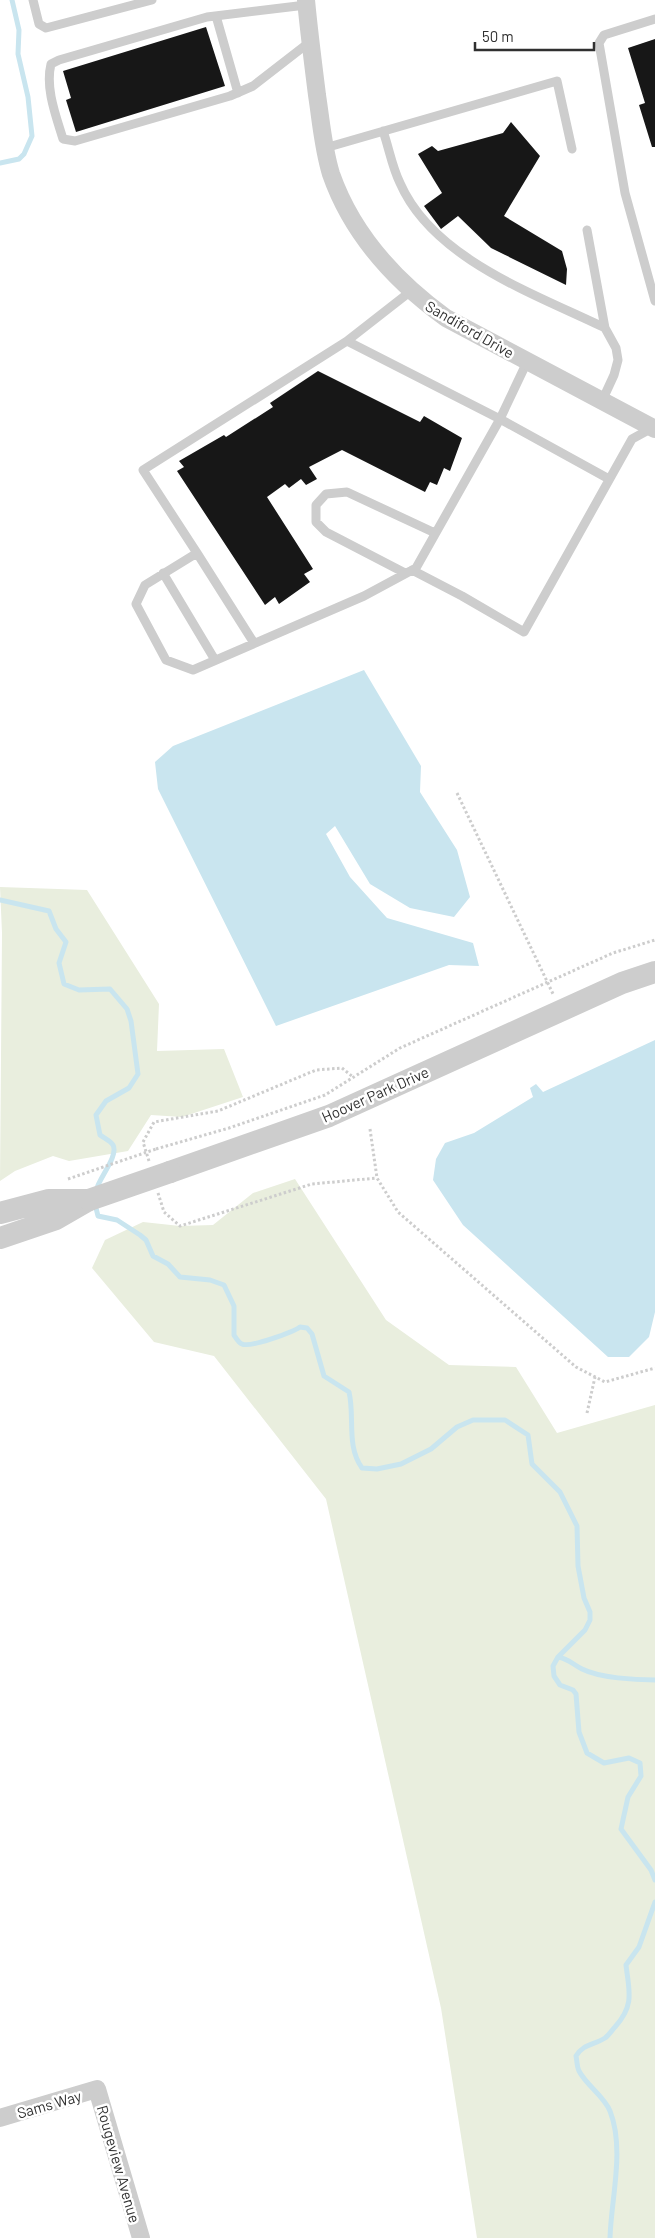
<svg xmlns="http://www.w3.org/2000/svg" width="655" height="2238" viewBox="0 0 655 2238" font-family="Barlow,sans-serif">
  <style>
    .green { fill: #e9eede }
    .water { fill: #c9e5ef }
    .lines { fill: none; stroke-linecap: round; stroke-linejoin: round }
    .stream { stroke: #c9e5ef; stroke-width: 5 }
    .building { fill: #171717 }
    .path { stroke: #cdcdcd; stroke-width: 3; stroke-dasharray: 2.5 2.5; stroke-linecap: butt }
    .service { stroke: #cdcdcd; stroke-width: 9 }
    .minor { stroke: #cdcdcd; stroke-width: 18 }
    .tertiary { stroke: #cdcdcd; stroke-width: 22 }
    .path-bridge { stroke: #cdcdcd; stroke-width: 3; stroke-dasharray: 2.5 2.5; stroke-linecap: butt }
    .tertiary-bridge { stroke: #cdcdcd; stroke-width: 22 }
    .labels { text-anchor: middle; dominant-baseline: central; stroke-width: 5; stroke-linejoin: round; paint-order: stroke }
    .street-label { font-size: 15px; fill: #303030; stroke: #fff }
  </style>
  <rect width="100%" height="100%" fill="#fff"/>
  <path class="green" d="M 0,887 L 87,890 L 159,1004 L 157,1051 L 224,1049 L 243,1097 L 182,1117 L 151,1115 L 128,1151 L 69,1161 L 53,1156 L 15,1171 L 0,1181 L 2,933 Z
    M 295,1179 L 386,1320 L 449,1365 L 516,1367 L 557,1433 L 655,1405 L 655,2238 L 477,2238 L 441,2008 L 326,1499 L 214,1356 L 154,1342 L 92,1268 L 105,1240 L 143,1222 L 180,1226 L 213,1225 L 253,1193 Z"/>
  <path class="water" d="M 364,670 L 421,766 L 420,792 L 457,850 L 470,897 L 454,917 L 410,908 L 370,884 L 335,826 L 326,834 L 350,877 L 387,918 L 473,943 L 479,966 L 449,965 L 276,1026 L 158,789 L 155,762 L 173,746 Z
    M 655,1040 L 655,1312 L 649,1337 L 629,1357 L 608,1357 L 463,1225 L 433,1180 L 436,1159 L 445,1143 L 474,1133 L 533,1097 L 530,1088 L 536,1084 L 543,1092 Z"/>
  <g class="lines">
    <path class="stream" d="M 0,163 L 19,159 L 24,154 L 32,136 L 28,97 L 18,54 L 19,30 L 12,0
      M 0,900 L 49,911 L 56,929 L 66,942 L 59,963 L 64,984 L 79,990 L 110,989 L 127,1009 L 131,1021 L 138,1074 L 129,1088 L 106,1101 L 96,1115 L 100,1135 C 104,1138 111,1141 113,1145 C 119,1156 98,1179 96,1191
      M 95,1204 L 98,1216 L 117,1220 L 140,1235 L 146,1240 L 153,1256 L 168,1264 L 180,1277 L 210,1280 L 224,1285 L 234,1306 L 234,1335 C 236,1338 239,1343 242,1344 C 250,1348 293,1332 300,1327 L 307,1328 L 312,1334 L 324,1376 L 349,1392 C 355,1417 346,1446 362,1468 L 377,1469 L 401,1464 L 431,1449 L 457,1427 L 473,1420 L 505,1420 L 528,1435 L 532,1464 L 560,1492 L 577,1526 L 578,1566 L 584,1598 L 590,1612 L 590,1620 L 585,1630 L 558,1657 L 553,1666 L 554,1676 L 560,1685 L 573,1690 L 576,1694 L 579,1732 L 587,1753 L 604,1763 L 629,1758 L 640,1763 L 641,1776 L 628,1797 L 621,1829 L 651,1870 L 655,1880
      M 558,1657 C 569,1659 572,1664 582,1669 C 600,1678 635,1680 655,1680
      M 610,2238 C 611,2199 625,2149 610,2111 C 604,2096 587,2086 579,2071 C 577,2067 577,2061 576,2056 C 583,2044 594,2045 605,2038 C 609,2035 612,2030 615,2027 C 635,2005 629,1991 626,1965 L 639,1947 L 655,1902"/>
  </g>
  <path class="building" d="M 206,27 L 225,86 L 76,132 L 66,100 L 71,98 L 63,71 Z
    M 655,39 L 655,147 L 652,147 L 639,105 L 645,103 L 628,48 Z
    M 511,122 L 540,156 L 504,216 L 562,251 L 567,269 L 566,285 L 491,248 L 458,216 L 441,229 L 424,206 L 442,193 L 418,154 L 432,146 L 438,151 L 503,133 Z
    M 318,371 L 420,422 L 424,416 L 462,438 L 450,471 L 444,468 L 437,485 L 430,482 L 425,492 L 342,450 L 309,467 L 317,479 L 306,485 L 301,479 L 289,488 L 285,484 L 267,497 L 313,569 L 304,574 L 310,582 L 279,604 L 275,597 L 265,605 L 177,471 L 184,467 L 179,461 L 224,435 L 226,437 L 273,407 L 270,403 Z"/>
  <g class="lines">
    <path class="path" d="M 457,793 L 554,996
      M 370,1129 L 377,1178 L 398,1212 L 576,1367 L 605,1382 L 655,1368
      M 156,1149 L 229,1128 L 325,1095 L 400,1048 L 613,953 L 655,940
      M 149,1161 L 143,1142 L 154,1122 L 218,1111 L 316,1070 L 342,1068 L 353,1077
      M 158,1193 L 164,1212 L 180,1226 L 312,1184 L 377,1178
      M 587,1413 L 595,1377"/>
    <path class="service" d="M 33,0 L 39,24 L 46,28 L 152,0
      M 306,5 L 207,17 L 59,60 L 51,64 C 45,88 56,116 63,139 L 75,141 L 230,96 L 253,86 L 311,41
      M 216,16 L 238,93
      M 655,19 L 604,35 L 599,43 L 625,193 L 655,301
      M 383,131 C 389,148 392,167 400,183 C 433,259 535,294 605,328
      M 325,148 L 557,81 L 572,149
      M 587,230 L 605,328 L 616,348 L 618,360 L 614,375 L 602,401
      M 411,291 L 347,341 L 500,419 L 609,479
      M 197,553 L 143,470 L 347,341
      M 412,570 L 462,596 L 524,632 L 632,439 L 652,428
      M 163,573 L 215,660
      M 405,573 L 326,532 L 316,522 L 316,505 L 326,494 L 347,492 L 435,533
      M 254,643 L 197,553 L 145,585 L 136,604 L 166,660 L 193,670 L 364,596 L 416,568 L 500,419 L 527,362"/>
    <path class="minor" d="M 306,0 C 309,32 313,63 317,95 C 321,121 323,148 331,174 C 352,234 395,281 446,318 L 655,429
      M 0,2118 L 97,2089 L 141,2238"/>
    <path class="tertiary" d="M 170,1172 L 329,1116 L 622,983 L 655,972
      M 0,1213 L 49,1200 L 88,1200
      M 0,1238 L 56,1219 L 89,1200"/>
    <path class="path-bridge" d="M 68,1179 L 156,1149"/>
    <path class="tertiary-bridge" d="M 89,1200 L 170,1172"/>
  </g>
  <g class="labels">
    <g class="street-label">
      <text transform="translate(470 329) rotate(30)">Sandiford Drive</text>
      <text transform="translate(375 1094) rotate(-24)">Hoover Park Drive</text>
      <text transform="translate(49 2104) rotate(-16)">Sams Way</text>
      <text transform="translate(119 2164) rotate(74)">Rougeview Avenue</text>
    </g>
  </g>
  <path d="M475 42v8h119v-8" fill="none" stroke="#303030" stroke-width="2.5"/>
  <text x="482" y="42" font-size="15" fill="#303030" stroke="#ffffff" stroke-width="4" paint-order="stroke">50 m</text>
</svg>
